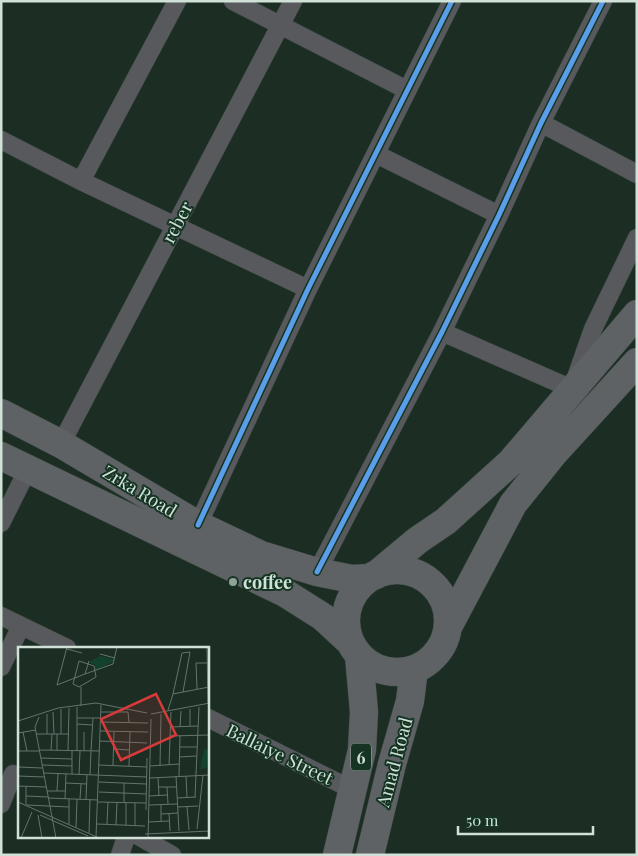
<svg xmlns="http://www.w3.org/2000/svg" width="638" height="856" viewBox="0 0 638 856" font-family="'Playfair Display',serif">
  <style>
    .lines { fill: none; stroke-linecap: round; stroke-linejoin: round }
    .street-casing { stroke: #3a4841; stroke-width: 19 }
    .primary-casing { stroke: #3a4841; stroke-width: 29 }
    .street { stroke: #58595c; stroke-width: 18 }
    .primary { stroke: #5e6264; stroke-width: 28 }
    .cycleway-casing { stroke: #153424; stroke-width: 8 }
    .cycleway { stroke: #5a9eea; stroke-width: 5 }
    .poi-dot { fill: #91a398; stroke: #153424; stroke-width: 2 }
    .labels { text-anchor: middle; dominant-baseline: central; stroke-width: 4; stroke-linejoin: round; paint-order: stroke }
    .shield { fill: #153424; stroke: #98aea1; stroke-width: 1 }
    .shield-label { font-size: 16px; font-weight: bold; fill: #d0e2d7 }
    .street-label { font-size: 18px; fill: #d0e2d7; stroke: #153424 }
    .poi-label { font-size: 18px; font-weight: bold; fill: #d0e2d7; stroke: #153424; text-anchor: start }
    .inset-road { fill: none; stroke: #64756c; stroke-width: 1 }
    .view { fill: #d53b3a; fill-opacity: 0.15; stroke: #d53b3a; stroke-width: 2.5 }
    .inset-edge { fill: none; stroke: #d0e2d7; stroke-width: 2.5 }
  </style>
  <rect width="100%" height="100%" fill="#1c2d24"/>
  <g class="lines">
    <g class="street-casing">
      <path id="street" d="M 233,1 L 407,90
        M 541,123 L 637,174
        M 1,140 L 81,181 L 308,289
        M 376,154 L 499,215
        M 81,181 L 177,1
        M 442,332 L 572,389 L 593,329 L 637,238
        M 61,444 L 293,1
        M 1,523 L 28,469
        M 198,525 L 308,289 L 452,1
        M 317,572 L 442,332 L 499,215 L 541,123 L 603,1
        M 1,616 L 67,648
        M 1,667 L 21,626
        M 208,718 L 353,790
        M 1,804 L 13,774
        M 140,837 L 172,855
        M 120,855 L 126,837"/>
    </g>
    <g class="primary-casing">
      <path id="primary" d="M 1,413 L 61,444 L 198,525 L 261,555 L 317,572 L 352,579 L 369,578
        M 1,456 L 285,593 L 323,617 L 350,642
        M346 621a51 51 0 1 1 102 0a51 51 0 1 1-102 0Z
        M 376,575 L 418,540 L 446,521 L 511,462 L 637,314
        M 448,627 L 513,504 L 554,453 L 637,362
        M 337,855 L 362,750 L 364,712 L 359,656
        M 370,855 L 392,764 L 410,701 L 414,669"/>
    </g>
    <use href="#street" class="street"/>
    <use href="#primary" class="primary"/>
    <g class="cycleway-casing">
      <path id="cycleway" d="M 198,525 L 308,289 L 452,1
        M 317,572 L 442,332 L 499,215 L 541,123 L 603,1"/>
    </g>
    <use href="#cycleway" class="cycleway"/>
  </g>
  <circle class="poi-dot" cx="233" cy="582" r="5"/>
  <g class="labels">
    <rect class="shield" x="351" y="743.5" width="20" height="27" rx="4"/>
    <g class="shield-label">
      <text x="361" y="757">6</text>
    </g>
    <g class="street-label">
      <text transform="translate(177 222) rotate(-62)">reber</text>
      <text transform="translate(140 491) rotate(31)">Zrka Road</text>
      <text transform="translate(280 754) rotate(26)">Ballaiye Street</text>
      <text transform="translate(394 762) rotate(-75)">Amad Road</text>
    </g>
    <g class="poi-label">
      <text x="243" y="582">coffee</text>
    </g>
  </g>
  <g transform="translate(18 647)">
    <rect width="191" height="191" fill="#1c2d24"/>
    <path d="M 82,9 L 95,12 L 95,15 L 77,23 L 77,18 L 71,15 ZM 186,102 L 191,103 L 189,121 L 182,122 Z" fill="#12422c"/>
    <path class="inset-road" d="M 49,0 L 39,38 L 67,27M 189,0 L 190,56M 49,2 L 64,6M 82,7 L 97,11M 61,14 L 76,19 L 78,30 L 61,40 L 55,37 ZM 71,14 L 67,27 L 95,17 L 99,0M 179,42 L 178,16 L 190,16M 155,47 L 164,6 L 172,5 L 165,45M 63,59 L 63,40M 172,62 L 172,79M 150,63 L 155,47 L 191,40M 35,65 L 36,87M 83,65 L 110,65 L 111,75M 133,67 L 192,56M 21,70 L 17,80 L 38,191M 59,71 L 83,71M 0,74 L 40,61 L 78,56 L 129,66M 83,75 L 130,76M 59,77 L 74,78M 152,80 L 180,79M 162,80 L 163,64M 82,84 L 130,85M 5,85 L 9,104M 0,86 L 18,83M 18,87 L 51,87M 29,87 L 29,67M 43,87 L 43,62M 152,89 L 192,88M 82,94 L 129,96M 162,100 L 179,100M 96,102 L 112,103M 21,103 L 82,104M 33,103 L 34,87M 39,103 L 39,87M 50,103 L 51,61M 0,104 L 22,104M 59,104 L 59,60M 66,104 L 66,85M 73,104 L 75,71M 161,110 L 178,109M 23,111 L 54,112M 24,118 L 54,119M 81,118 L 129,120M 95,118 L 96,85M 151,118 L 153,65M 111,119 L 112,85M 132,119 L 161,117M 142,119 L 143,67M 0,120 L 24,121M 26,126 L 129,130M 54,127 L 54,104M 61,128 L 62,104M 72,128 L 73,104M 0,129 L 26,130M 158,129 L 161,184M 161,129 L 162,89M 168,129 L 169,150M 140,130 L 141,149M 132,131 L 192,128M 81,135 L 128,137M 48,136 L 69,137M 0,139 L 28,140M 140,140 L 158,140M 149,140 L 150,157M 29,144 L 47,144M 39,144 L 40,127M 81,145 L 128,147M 8,149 L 30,150M 131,149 L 149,148M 177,150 L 181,60M 30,151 L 80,153M 159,151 L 178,150M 47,152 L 48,127M 62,152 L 63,137M 68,152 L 69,128M 0,155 L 81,191M 80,155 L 128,156M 106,156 L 106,136M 8,158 L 8,140M 9,158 L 51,160M 131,158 L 159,157M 143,158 L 143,174M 160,160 L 180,159M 169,160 L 171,183M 128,163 L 129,111M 151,166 L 152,184M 143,167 L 160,166M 20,168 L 24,191M 22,168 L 70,189M 130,175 L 151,174M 51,177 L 51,152M 79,177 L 127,179M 89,177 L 90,155M 98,178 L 99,155M 108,178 L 108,156M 117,179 L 117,156M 58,180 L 59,152M 179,182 L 185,128M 71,186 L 72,153M 127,187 L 192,184M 78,190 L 83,58M 3,191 L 14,165M 130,191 L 133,72"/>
    <path class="view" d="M 138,47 L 158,88 L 103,113 L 83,72 Z"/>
    <rect width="191" height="191" class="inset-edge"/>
  </g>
  <rect width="638" height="856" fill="none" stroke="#d0e2d7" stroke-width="5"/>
  <path d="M458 826v8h135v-8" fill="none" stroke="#d0e2d7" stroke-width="2.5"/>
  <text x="466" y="826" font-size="15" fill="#d0e2d7" stroke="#153424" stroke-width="4" paint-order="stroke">50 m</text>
</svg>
